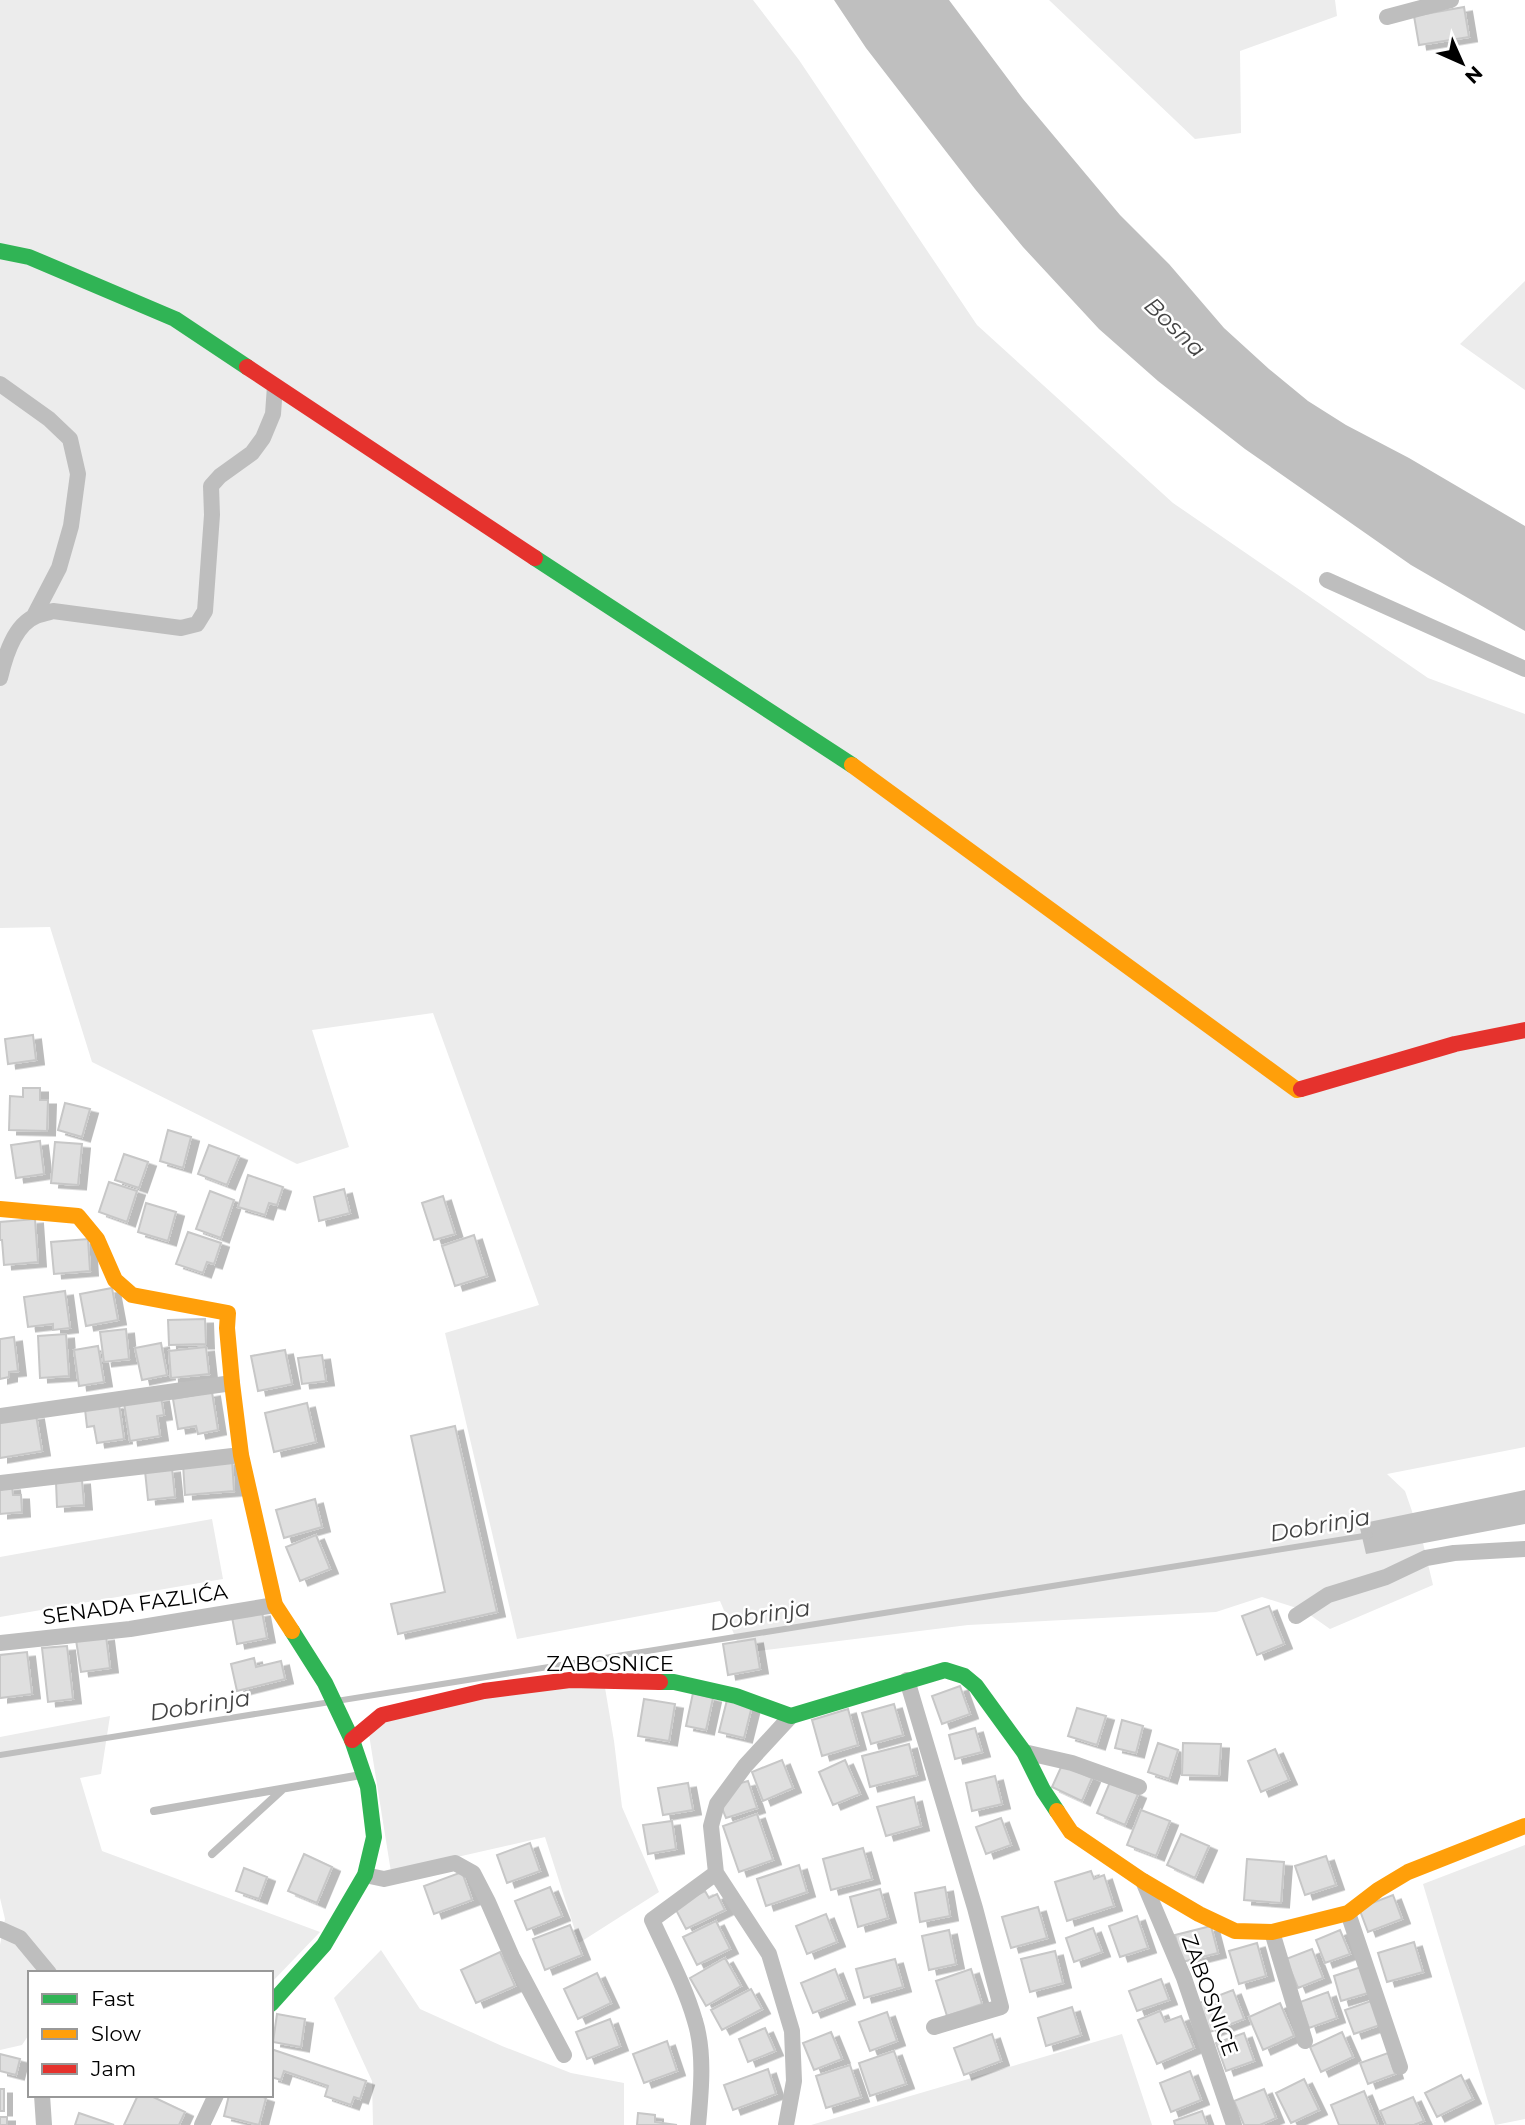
<svg xmlns="http://www.w3.org/2000/svg" width="1525" height="2125" viewBox="0 0 1525 2125" font-family="Montserrat,sans-serif">
  <style>
    .green { fill: #ececec }
    .water { fill: #bfbfbf }
    .lines { fill: none; stroke-linecap: round; stroke-linejoin: round }
    .stream { stroke: #bfbfbf; stroke-width: 6 }
    .building { fill: #dfdfdf; stroke: #c7c7c7; stroke-width: 2; filter: url(#shadow) }
    .lane { stroke: #bebebe; stroke-width: 8 }
    .street { stroke: #bebebe; stroke-width: 16 }
    .fast { stroke: #30b455; stroke-width: 16 }
    .slow { stroke: #ff9f0a; stroke-width: 16 }
    .jam { stroke: #e5322d; stroke-width: 16 }
    .labels { text-anchor: middle; dominant-baseline: central; stroke-width: 5; stroke-linejoin: round; paint-order: stroke }
    .street-label { font-size: 21px; fill: #000; stroke: #fff }
    .water-label { font-size: 23px; font-style: italic; fill: #444; stroke: #fff }
  </style>
  <defs>
    <filter id="shadow"><feDropShadow dx="8" dy="4.5" stdDeviation="0" flood-color="#0004"/></filter>
  </defs>
  <rect width="100%" height="100%" fill="#fff"/>
  <path class="green" d="M 0,0 L 753,0 L 799,60 L 977,325 L 1173,503 L 1428,678 L 1525,714 L 1525,1447 L 1387,1474 L 1405,1491 L 1423,1543 L 1433,1585 L 1330,1629 L 1303,1610 L 1262,1597 L 1216,1612 L 968,1625 L 742,1653 L 720,1601 L 517,1639 L 445,1333 L 539,1305 L 433,1013 L 312,1030 L 349,1147 L 297,1164 L 92,1062 L 50,927 L 0,928 Z
    M 1049,0 L 1335,0 L 1337,16 L 1240,51 L 1241,133 L 1195,139 Z
    M 1525,281 L 1525,390 L 1460,344 Z
    M 212,1519 L 223,1579 L 0,1617 L 0,1557 Z
    M 602,1670 L 614,1741 L 622,1807 L 659,1892 L 579,1943 L 545,1837 L 391,1872 L 367,1722 Z
    M 110,1716 L 101,1774 L 80,1778 L 102,1851 L 320,1932 L 271,1983 L 271,1973 L 30,1973 L 30,2033 L 22,2045 L 0,2050 L 0,1945 L 5,1919 L 0,1898 L 0,1737 Z
    M 1525,1845 L 1525,2119 L 1495,2125 L 1423,1884 Z
    M 381,1950 L 420,2009 L 502,2046 L 571,2073 L 624,2083 L 624,2125 L 373,2125 L 372,2081 L 334,1998 Z
    M 1122,2034 L 1152,2125 L 811,2125 Z"/>
  <path class="water" d="M 834,0 L 949,0 L 1023,99 L 1120,215 L 1169,264 L 1224,328 L 1269,369 L 1308,401 L 1346,425 L 1409,458 L 1525,526 L 1525,631 L 1411,565 L 1245,449 L 1158,381 L 1099,329 L 1023,247 L 975,189 L 866,48 Z
    M 1525,1490 L 1525,1524 L 1366,1554 L 1359,1524 Z"/>
  <g class="lines">
    <path class="stream" d="M 0,1755 L 1370,1535"/>
  </g>
  <path class="building" d="M 1464,7 L 1469,37 L 1419,45 L 1414,16 Z
    M 33,1035 L 36,1060 L 8,1064 L 5,1039 Z
    M 23,1088 L 40,1088 L 40,1100 L 48,1100 L 47,1131 L 9,1130 L 10,1096 L 23,1097 Z
    M 65,1103 L 90,1109 L 82,1137 L 58,1130 Z
    M 168,1130 L 191,1137 L 183,1168 L 160,1161 Z
    M 40,1141 L 44,1174 L 16,1178 L 11,1145 Z
    M 55,1142 L 82,1144 L 78,1185 L 51,1183 Z
    M 209,1145 L 239,1156 L 227,1185 L 198,1174 Z
    M 124,1154 L 148,1162 L 139,1188 L 115,1180 Z
    M 248,1175 L 283,1187 L 277,1205 L 269,1203 L 265,1215 L 238,1207 Z
    M 109,1182 L 137,1191 L 127,1222 L 99,1212 Z
    M 344,1189 L 350,1213 L 319,1221 L 314,1197 Z
    M 210,1191 L 234,1200 L 221,1238 L 196,1229 Z
    M 443,1196 L 455,1234 L 434,1240 L 422,1203 Z
    M 146,1203 L 176,1212 L 168,1241 L 138,1232 Z
    M 35,1219 L 38,1262 L 4,1265 L 2,1240 L 0,1240 L 0,1222 Z
    M 188,1232 L 221,1243 L 214,1264 L 207,1262 L 203,1273 L 176,1264 Z
    M 474,1235 L 487,1276 L 455,1286 L 442,1246 Z
    M 88,1239 L 90,1271 L 54,1274 L 51,1242 Z
    M 112,1288 L 118,1320 L 86,1326 L 80,1294 Z
    M 65,1291 L 70,1328 L 53,1330 L 53,1324 L 28,1327 L 24,1297 Z
    M 205,1319 L 206,1344 L 169,1345 L 168,1320 Z
    M 126,1329 L 129,1359 L 104,1362 L 100,1332 Z
    M 66,1334 L 69,1376 L 40,1378 L 38,1336 Z
    M 14,1337 L 18,1371 L 9,1372 L 9,1377 L 0,1379 L 0,1339 Z
    M 161,1343 L 167,1375 L 142,1380 L 135,1348 Z
    M 98,1346 L 104,1382 L 79,1386 L 74,1350 Z
    M 206,1347 L 209,1374 L 171,1378 L 169,1351 Z
    M 285,1350 L 292,1384 L 258,1391 L 251,1356 Z
    M 322,1355 L 326,1381 L 302,1384 L 298,1358 Z
    M 212,1392 L 218,1430 L 198,1434 L 196,1426 L 178,1429 L 173,1399 Z
    M 161,1397 L 164,1415 L 157,1416 L 160,1436 L 130,1441 L 124,1403 Z
    M 307,1403 L 316,1442 L 274,1452 L 265,1413 Z
    M 119,1404 L 124,1439 L 97,1443 L 94,1426 L 87,1427 L 85,1409 Z
    M 36,1415 L 42,1451 L 0,1458 L 0,1421 Z
    M 455,1426 L 497,1612 L 398,1634 L 391,1604 L 445,1592 L 411,1436 Z
    M 232,1460 L 234,1491 L 185,1495 L 183,1464 Z
    M 172,1468 L 175,1497 L 148,1500 L 145,1471 Z
    M 82,1480 L 84,1505 L 57,1507 L 56,1482 Z
    M 12,1486 L 13,1495 L 21,1495 L 22,1512 L 0,1514 L 0,1487 Z
    M 315,1499 L 322,1527 L 284,1538 L 276,1510 Z
    M 316,1535 L 330,1569 L 300,1581 L 286,1547 Z
    M 1269,1606 L 1284,1644 L 1257,1655 L 1242,1616 Z
    M 262,1612 L 267,1638 L 237,1644 L 232,1617 Z
    M 106,1636 L 110,1668 L 81,1672 L 76,1640 Z
    M 755,1639 L 760,1669 L 728,1675 L 723,1644 Z
    M 67,1646 L 73,1699 L 48,1702 L 42,1648 Z
    M 27,1652 L 32,1694 L 0,1698 L 0,1655 Z
    M 254,1658 L 256,1667 L 281,1661 L 285,1679 L 237,1691 L 231,1664 Z
    M 960,1686 L 970,1714 L 942,1724 L 932,1696 Z
    M 693,1693 L 713,1698 L 706,1730 L 686,1726 Z
    M 644,1699 L 675,1704 L 669,1741 L 638,1736 Z
    M 727,1700 L 752,1706 L 744,1738 L 719,1732 Z
    M 894,1704 L 903,1735 L 871,1744 L 862,1713 Z
    M 1077,1708 L 1106,1716 L 1097,1745 L 1068,1736 Z
    M 848,1709 L 858,1745 L 822,1756 L 812,1720 Z
    M 1122,1720 L 1143,1726 L 1136,1753 L 1115,1748 Z
    M 975,1728 L 982,1752 L 955,1759 L 949,1735 Z
    M 1158,1743 L 1178,1750 L 1169,1779 L 1148,1772 Z
    M 1183,1743 L 1221,1744 L 1219,1776 L 1182,1775 Z
    M 909,1744 L 917,1775 L 870,1787 L 862,1756 Z
    M 1275,1749 L 1289,1780 L 1261,1792 L 1248,1761 Z
    M 782,1760 L 793,1788 L 763,1801 L 752,1772 Z
    M 845,1760 L 860,1794 L 833,1805 L 819,1772 Z
    M 1062,1765 L 1092,1778 L 1082,1801 L 1052,1787 Z
    M 995,1776 L 1002,1804 L 972,1811 L 966,1783 Z
    M 748,1781 L 757,1808 L 726,1818 L 722,1808 L 737,1784 Z
    M 1110,1782 L 1138,1794 L 1125,1825 L 1097,1813 Z
    M 688,1783 L 693,1810 L 663,1815 L 658,1788 Z
    M 914,1797 L 921,1826 L 886,1836 L 877,1807 Z
    M 1141,1810 L 1170,1821 L 1156,1856 L 1127,1845 Z
    M 757,1814 L 773,1860 L 739,1872 L 723,1826 Z
    M 1001,1818 L 1011,1845 L 986,1854 L 976,1827 Z
    M 672,1821 L 676,1849 L 648,1854 L 643,1825 Z
    M 1181,1834 L 1209,1846 L 1195,1878 L 1167,1865 Z
    M 530,1843 L 540,1871 L 507,1883 L 497,1855 Z
    M 863,1848 L 872,1879 L 831,1890 L 823,1859 Z
    M 304,1854 L 332,1867 L 317,1903 L 288,1891 Z
    M 1326,1856 L 1336,1885 L 1305,1895 L 1295,1866 Z
    M 1247,1859 L 1284,1862 L 1281,1903 L 1244,1900 Z
    M 799,1865 L 807,1892 L 766,1906 L 757,1879 Z
    M 244,1868 L 267,1877 L 259,1899 L 236,1891 Z
    M 1091,1871 L 1094,1879 L 1104,1875 L 1114,1906 L 1067,1921 L 1055,1882 Z
    M 462,1872 L 472,1900 L 434,1914 L 424,1886 Z
    M 550,1887 L 562,1916 L 527,1930 L 515,1901 Z
    M 945,1887 L 950,1916 L 920,1922 L 915,1893 Z
    M 880,1889 L 888,1918 L 858,1927 L 850,1897 Z
    M 705,1891 L 709,1898 L 717,1894 L 725,1910 L 686,1929 L 674,1906 Z
    M 1393,1895 L 1402,1919 L 1368,1932 L 1359,1908 Z
    M 1038,1907 L 1047,1938 L 1011,1948 L 1002,1917 Z
    M 826,1914 L 837,1942 L 807,1954 L 796,1926 Z
    M 1137,1916 L 1148,1948 L 1120,1957 L 1109,1926 Z
    M 716,1921 L 730,1949 L 697,1965 L 683,1937 Z
    M 570,1925 L 582,1955 L 545,1970 L 533,1939 Z
    M 1211,1926 L 1218,1953 L 1182,1962 L 1175,1935 Z
    M 1093,1928 L 1102,1952 L 1074,1962 L 1066,1938 Z
    M 949,1930 L 956,1964 L 929,1970 L 922,1936 Z
    M 1340,1930 L 1350,1954 L 1325,1963 L 1316,1940 Z
    M 1414,1942 L 1423,1972 L 1387,1982 L 1378,1953 Z
    M 1257,1943 L 1266,1976 L 1239,1984 L 1229,1951 Z
    M 1312,1949 L 1323,1978 L 1298,1988 L 1286,1959 Z
    M 1055,1951 L 1063,1983 L 1030,1992 L 1021,1959 Z
    M 500,1952 L 515,1986 L 476,2003 L 461,1970 Z
    M 725,1958 L 741,1986 L 706,2006 L 690,1978 Z
    M 895,1959 L 903,1987 L 864,1998 L 856,1969 Z
    M 1361,1967 L 1368,1993 L 1341,2001 L 1334,1976 Z
    M 835,1969 L 847,2000 L 813,2013 L 801,1983 Z
    M 971,1969 L 982,2004 L 947,2016 L 936,1981 Z
    M 597,1973 L 611,2003 L 578,2019 L 564,1989 Z
    M 1161,1979 L 1169,2000 L 1137,2011 L 1129,1991 Z
    M 751,1989 L 762,2009 L 722,2030 L 711,2010 Z
    M 1233,1990 L 1244,2019 L 1210,2032 L 1199,2003 Z
    M 1328,1992 L 1337,2018 L 1309,2028 L 1300,2002 Z
    M 1371,2001 L 1380,2025 L 1354,2034 L 1345,2010 Z
    M 1280,2003 L 1294,2036 L 1263,2050 L 1249,2017 Z
    M 1072,2007 L 1081,2035 L 1046,2046 L 1038,2018 Z
    M 1160,2011 L 1165,2022 L 1181,2016 L 1194,2048 L 1157,2064 L 1138,2020 Z
    M 887,2012 L 897,2041 L 870,2051 L 859,2022 Z
    M 277,2014 L 305,2019 L 301,2047 L 273,2042 Z
    M 610,2019 L 620,2046 L 587,2059 L 576,2032 Z
    M 765,2028 L 775,2051 L 748,2062 L 739,2039 Z
    M 831,2032 L 842,2059 L 814,2070 L 803,2043 Z
    M 1342,2032 L 1353,2057 L 1321,2072 L 1310,2047 Z
    M 1244,2033 L 1254,2061 L 1226,2071 L 1216,2043 Z
    M 992,2034 L 1001,2061 L 964,2075 L 954,2048 Z
    M 667,2041 L 677,2071 L 644,2083 L 633,2054 Z
    M 271,2049 L 366,2081 L 360,2099 L 354,2097 L 351,2105 L 325,2096 L 328,2086 L 284,2071 L 281,2080 L 271,2077 Z
    M 894,2051 L 906,2084 L 870,2096 L 859,2063 Z
    M 1388,2053 L 1395,2074 L 1368,2084 L 1360,2063 Z
    M 0,2054 L 20,2059 L 16,2075 L 0,2071 Z
    M 850,2065 L 861,2097 L 826,2108 L 816,2076 Z
    M 768,2069 L 776,2094 L 733,2110 L 724,2085 Z
    M 1190,2071 L 1201,2100 L 1171,2112 L 1160,2083 Z
    M 1461,2075 L 1473,2099 L 1437,2117 L 1425,2093 Z
    M 1304,2079 L 1319,2110 L 1291,2123 L 1276,2093 Z
    M 0,2089 L 4,2089 L 4,2111 L 0,2111 Z
    M 1264,2089 L 1276,2118 L 1260,2125 L 1244,2125 L 1234,2101 Z
    M 1364,2091 L 1378,2125 L 1339,2125 L 1331,2105 Z
    M 138,2095 L 149,2095 L 185,2112 L 179,2125 L 124,2125 Z
    M 229,2095 L 257,2095 L 266,2098 L 259,2125 L 224,2116 Z
    M 1413,2097 L 1424,2121 L 1414,2125 L 1386,2125 L 1380,2111 Z
    M 1202,2111 L 1207,2125 L 1175,2125 L 1174,2121 Z
    M 79,2113 L 114,2125 L 75,2125 Z
    M 638,2113 L 655,2115 L 655,2122 L 677,2125 L 637,2125 Z
    M 0,2117 L 7,2117 L 7,2125 L 0,2125 Z"/>
  <g class="lines">
    <path class="lane" d="M 154,1811 L 361,1775
      M 212,1854 L 283,1789"/>
    <path class="street" d="M 1387,17 L 1451,0
      M 0,384 L 49,419 L 70,439 L 78,474 L 71,526 L 59,568 L 34,616
      M 1327,580 L 1525,669
      M 0,678 C 5,656 14,625 36,616 C 41,614 48,613 53,611 L 181,628 L 197,624 L 205,611 L 212,515 L 211,486 L 220,476 L 252,453 L 263,438 L 273,414 L 275,386
      M 0,1416 L 232,1383
      M 0,1483 L 241,1455
      M 1296,1616 L 1328,1595 L 1386,1577 L 1426,1558 L 1454,1553 L 1525,1549
      M 0,1643 L 130,1629 L 275,1605
      M 907,1680 L 975,1908 L 1001,2007 L 934,2027
      M 1024,1752 L 1072,1763 L 1139,1787
      M 365,1875 L 384,1879 L 455,1863 L 473,1873 L 488,1902 L 512,1957 L 564,2055
      M 1143,1881 L 1184,1978 L 1234,2125
      M 1348,1913 L 1400,2067
      M 0,1929 L 20,1938 L 49,1973
      M 1272,1932 L 1305,2041
      M 42,2095 L 44,2125
      M 202,2125 L 216,2095
      M 698,2125 C 701,2092 705,2053 695,2021 C 685,1986 667,1953 652,1920 L 716,1873
      M 786,2125 L 794,2081 L 792,2031 L 769,1954 L 716,1873 L 711,1826 L 717,1804 L 745,1766 L 791,1716"/>
    <path class="fast" d="M 0,251 L 29,257 L 175,319 L 247,367
      M 535,558 L 852,765
      M 660,1682 L 674,1682 L 736,1696 L 791,1716 L 945,1670 L 964,1676 L 976,1686 L 1024,1752 L 1043,1790 L 1057,1811
      M 271,2004 L 324,1945 L 365,1875 L 374,1837 L 368,1787 L 352,1740 L 325,1683 L 292,1631"/>
    <path class="slow" d="M 852,765 L 1297,1090 L 1301,1089
      M 0,1209 L 78,1216 L 97,1239 L 115,1280 L 132,1295 L 228,1313 L 227,1328 L 232,1383 L 241,1455 L 275,1605 L 292,1631
      M 1057,1811 L 1071,1832 L 1143,1881 L 1199,1914 L 1235,1931 L 1272,1932 L 1348,1913 L 1378,1890 L 1408,1872 L 1525,1826"/>
    <path class="jam" d="M 247,367 L 535,558
      M 1301,1089 L 1455,1044 L 1525,1030
      M 352,1740 L 382,1715 L 484,1691 L 570,1680 L 660,1682"/>
  </g>
  <g class="labels">
    <g class="street-label">
      <text transform="translate(135 1604) rotate(-8)">SENADA FAZLIĆA</text>
      <text x="610" y="1663">ZABOSNICE</text>
      <text transform="translate(1210 1995) rotate(70)">ZABOSNICE</text>
    </g>
    <g class="water-label">
      <text transform="translate(1175 327) rotate(44)">Bosna</text>
      <text transform="translate(1320 1525) rotate(-10)">Dobrinja</text>
      <text transform="translate(760 1615) rotate(-9)">Dobrinja</text>
      <text transform="translate(200 1705) rotate(-9)">Dobrinja</text>
    </g>
  </g>
  <rect x="28" y="1971" width="245" height="126" fill="#ffffff" stroke="#999999" stroke-width="2"/>
  <rect x="42" y="1994" width="35" height="10" fill="#30b455" stroke="#999999" stroke-width="2"/>
  <text x="91" y="2006" font-size="21" fill="#000000">Fast</text>
  <rect x="42" y="2029" width="35" height="10" fill="#ff9f0a" stroke="#999999" stroke-width="2"/>
  <text x="91" y="2041" font-size="21" fill="#000000">Slow</text>
  <rect x="42" y="2064" width="35" height="10" fill="#e5322d" stroke="#999999" stroke-width="2"/>
  <text x="91" y="2076" font-size="21" fill="#000000">Jam</text>
  <g transform="translate(1462 63) rotate(135)" stroke="#ffffff" stroke-width="5" paint-order="stroke">
  <path d="M0-5L12 26L0 18L-12 26Z" fill="#000000"/>
  <text y="-10" font-size="19" font-weight="bold" text-anchor="middle" fill="#000000">N</text>
  </g>
</svg>
